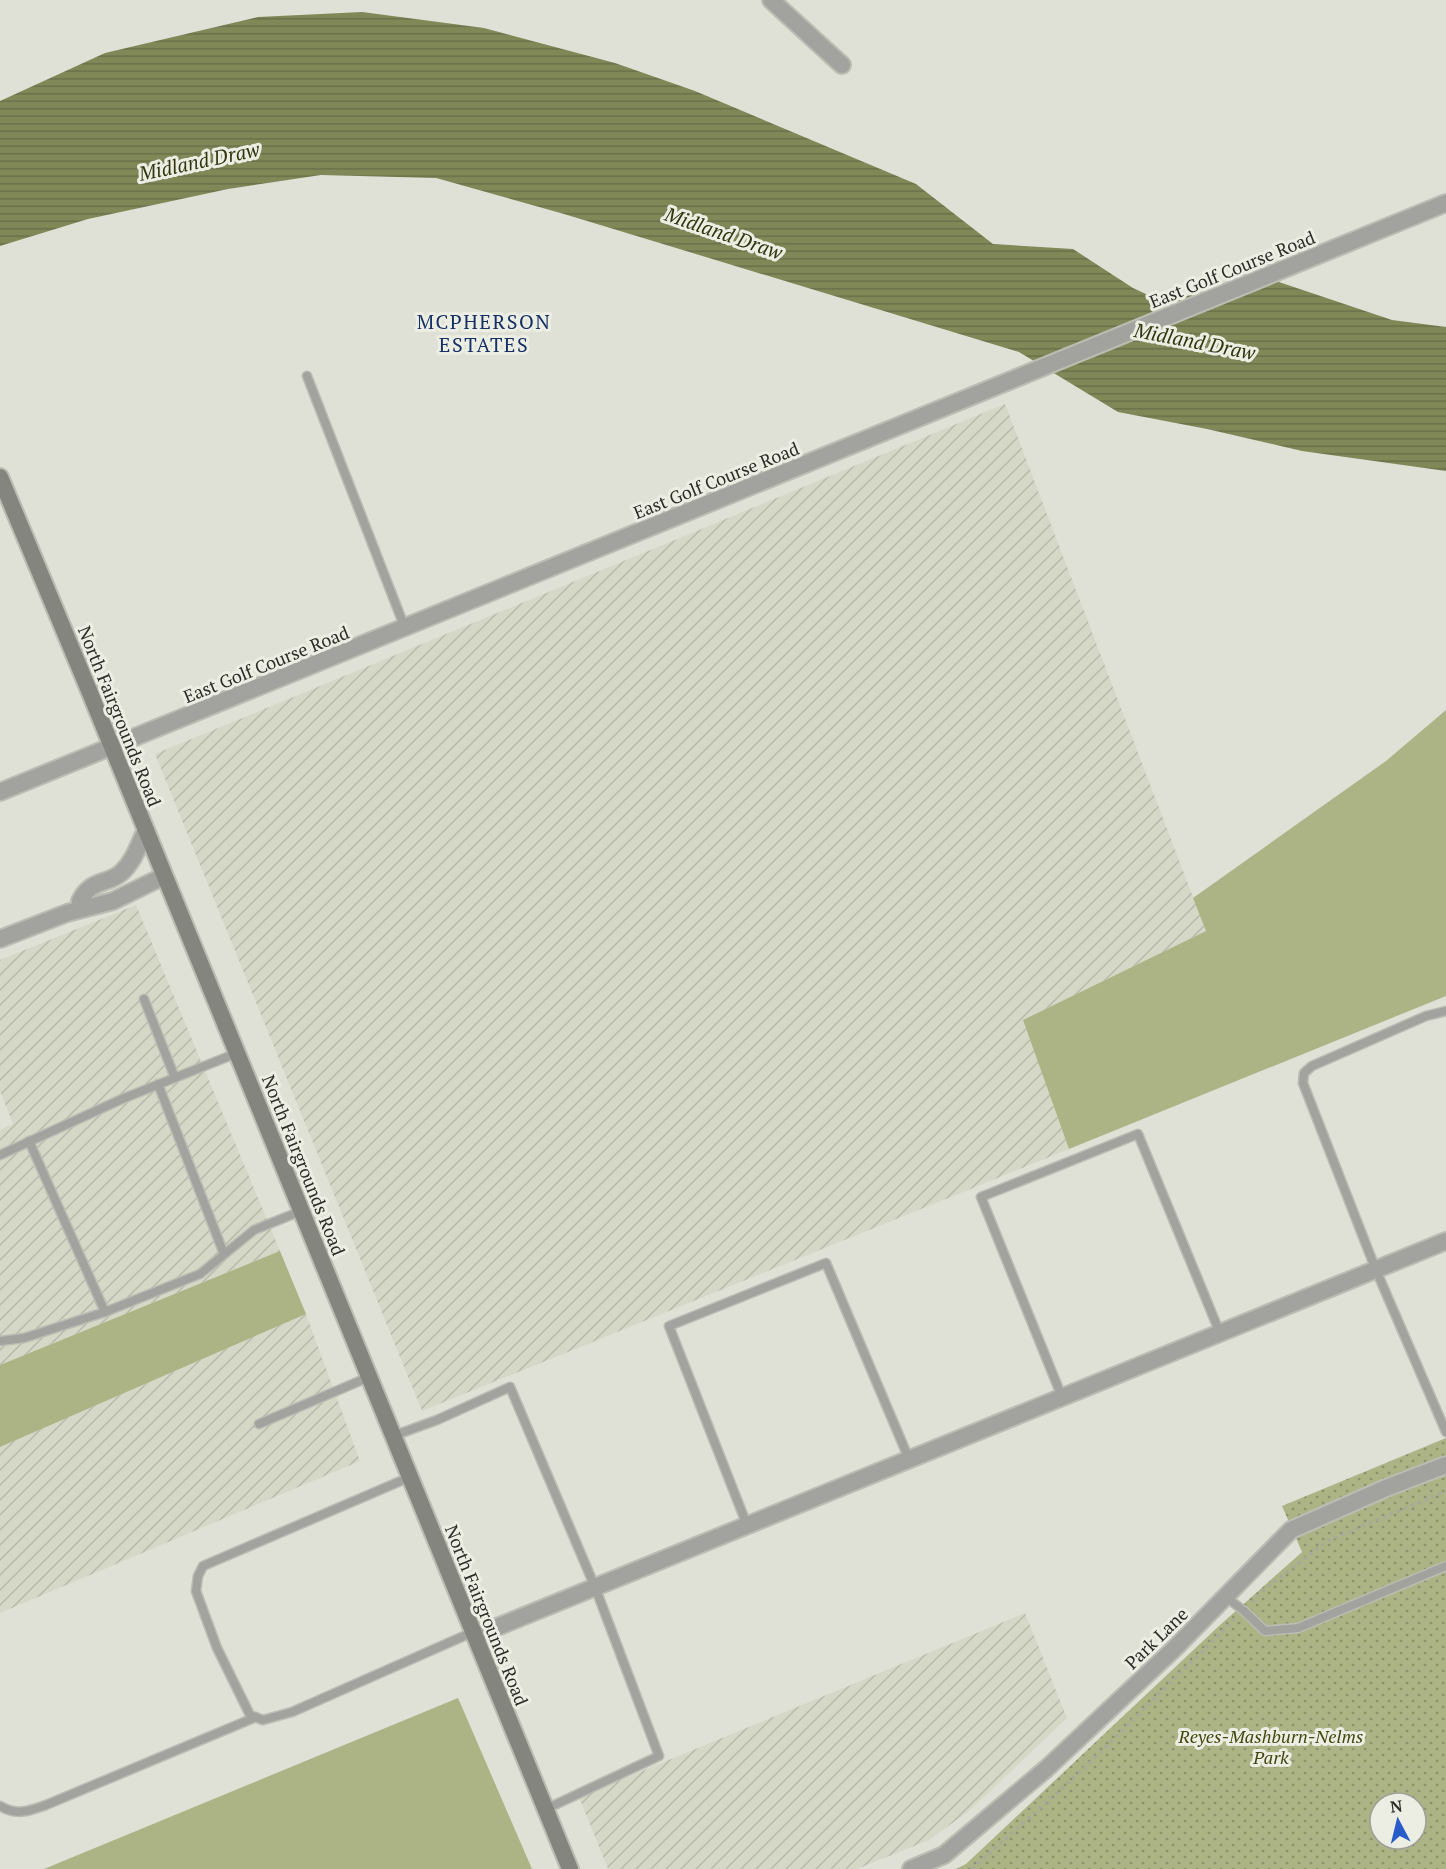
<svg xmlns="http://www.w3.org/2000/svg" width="1446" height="1869" viewBox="0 0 1446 1869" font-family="'PT Serif',serif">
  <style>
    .industrial { fill: url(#industrial-furrows) }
    .grass { fill: #acb385 }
    .park { fill: url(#park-dots); fill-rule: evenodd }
    .water { fill: url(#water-rules) }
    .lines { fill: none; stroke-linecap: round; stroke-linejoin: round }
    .service-casing { stroke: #bbbdb3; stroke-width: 11 }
    .minor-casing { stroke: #bbbdb3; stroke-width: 20 }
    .tertiary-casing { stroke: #bbbdb3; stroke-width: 20 }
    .secondary-casing { stroke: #bbbdb3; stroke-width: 20 }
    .path { stroke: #a7a89f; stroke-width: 3; stroke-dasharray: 3 4.5; stroke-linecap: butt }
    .service { stroke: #a2a39e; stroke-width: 8 }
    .minor { stroke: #a2a39e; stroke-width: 16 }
    .tertiary { stroke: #a2a39e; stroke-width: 16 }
    .secondary { stroke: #84857f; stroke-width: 16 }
    .labels { text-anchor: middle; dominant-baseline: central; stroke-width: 6; stroke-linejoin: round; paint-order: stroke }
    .street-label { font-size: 18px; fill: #2c2c28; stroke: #eceee3 }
    .park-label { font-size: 18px; font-style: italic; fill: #43480e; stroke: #eceee3 }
    .water-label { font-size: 20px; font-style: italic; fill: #32360f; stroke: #eceee3 }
    .neighbourhood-label { font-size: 20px; letter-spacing: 1.5px; fill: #163066; stroke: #eceee3 }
  </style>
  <defs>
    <pattern id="industrial-furrows" width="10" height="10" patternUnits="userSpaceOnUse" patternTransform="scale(1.5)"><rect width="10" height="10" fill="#d5d8c6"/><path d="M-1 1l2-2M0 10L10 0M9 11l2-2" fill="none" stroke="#b7baaa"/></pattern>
    <pattern id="park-dots" width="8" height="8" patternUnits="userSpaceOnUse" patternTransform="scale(1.5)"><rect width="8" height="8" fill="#acb385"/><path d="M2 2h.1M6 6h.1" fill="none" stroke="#8c926d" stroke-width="1.8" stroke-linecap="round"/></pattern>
    <pattern id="water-rules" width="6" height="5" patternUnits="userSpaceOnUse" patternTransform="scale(1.5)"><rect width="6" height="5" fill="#818858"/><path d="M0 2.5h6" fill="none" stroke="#6a6f49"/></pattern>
  </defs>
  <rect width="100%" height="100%" fill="#dfe1d6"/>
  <path class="industrial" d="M 1005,404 L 1206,931 L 1023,1020 L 1069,1149 L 422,1411 L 155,754 Z
    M 136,905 L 280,1251 L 0,1365 L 0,1130 L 13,1124 L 0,1091 L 0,960 Z
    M 306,1314 L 360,1461 L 0,1613 L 0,1447 Z
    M 1025,1613 L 1067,1718 L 969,1811 L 929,1840 L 857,1869 L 608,1869 L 579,1797 Z"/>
  <path class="grass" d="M 1446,710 L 1446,996 L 1069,1149 L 1023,1020 L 1206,931 L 1193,898 L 1386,761 Z
    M 280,1251 L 306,1314 L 0,1447 L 0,1365 Z
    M 458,1698 L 532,1869 L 44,1869 Z"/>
  <path class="park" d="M 1446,1438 L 1446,1869 L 956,1869 L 966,1864 L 1220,1625 L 1302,1552 L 1282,1506 ZM 1380,1803 L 1416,1803 L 1416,1839 L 1380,1839 Z"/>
  <path class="water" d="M 362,12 L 484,28 L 615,63 L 695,91 L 916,184 L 993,244 L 1073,249 L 1133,288 L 1163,302 L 1264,277 L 1392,320 L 1446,327 L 1446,471 L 1302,451 L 1207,429 L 1118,412 L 1019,352 L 564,214 L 436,178 L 321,175 L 228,189 L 88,219 L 0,246 L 0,101 L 105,53 L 258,17 Z"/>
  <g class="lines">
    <g class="service-casing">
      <path id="service" d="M 307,376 L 405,628
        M 144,999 L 175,1078
        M 1446,1011 L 1426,1016 L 1312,1066 L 1304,1073 L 1303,1083 L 1376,1270 L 1446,1432
        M 158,1084 L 224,1254
        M 29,1141 L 105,1312
        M 0,1155 L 122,1099 L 237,1053
        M 0,1341 L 24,1338 L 105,1312 L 200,1274 L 254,1230 L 301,1211
        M 1062,1397 L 981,1197 L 1138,1134 L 1220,1333
        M 259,1424 L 369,1377
        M 393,1436 L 437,1420 L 510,1387 L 595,1587 L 659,1756 L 546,1809
        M 410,1477 L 203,1566 L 198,1576 L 196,1591 L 217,1648 L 250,1715 L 263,1720 L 292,1712 L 473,1632
        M 747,1525 L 669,1326 L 826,1263 L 909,1459
        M 1226,1597 L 1244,1611 L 1265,1631 L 1298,1628 L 1446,1566
        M 0,1806 C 16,1816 29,1811 46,1805 L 256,1717"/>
    </g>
    <g class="minor-casing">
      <path id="minor" d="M 771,0 L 842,65
        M 83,909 L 80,901 C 91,878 109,885 122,872 C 134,861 139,844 146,830
        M 0,939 L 67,913 L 113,901 L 164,876
        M 475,1636 L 1446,1241
        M 911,1869 L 944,1855 L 1046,1769 L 1174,1649 L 1291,1530 L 1386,1488 L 1446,1465"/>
    </g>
    <g class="tertiary-casing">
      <path id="tertiary" d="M 0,792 L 1446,203"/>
    </g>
    <g class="secondary-casing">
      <path id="secondary" d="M 0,477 L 88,688 L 570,1869"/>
    </g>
    <path class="path" d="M 1252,1602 L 1265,1589 L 1327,1541 L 1446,1491
      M 972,1869 L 1081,1771 L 1234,1620"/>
    <use href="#service" class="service"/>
    <use href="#minor" class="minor"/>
    <use href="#tertiary" class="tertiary"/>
    <use href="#secondary" class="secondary"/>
  </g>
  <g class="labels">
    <g class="street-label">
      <text transform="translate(1232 269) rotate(-22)">East Golf Course Road</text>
      <text transform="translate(716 480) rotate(-22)">East Golf Course Road</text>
      <text transform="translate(266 664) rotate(-22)">East Golf Course Road</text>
      <text transform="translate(120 716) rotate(68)">North Fairgrounds Road</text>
      <text transform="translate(304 1165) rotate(68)">North Fairgrounds Road</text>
      <text transform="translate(487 1615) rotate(68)">North Fairgrounds Road</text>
      <text transform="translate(1156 1638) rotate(-44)">Park Lane</text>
    </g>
    <g class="park-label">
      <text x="1271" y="1736">Reyes-Mashburn-Nelms<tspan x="1271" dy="21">Park</tspan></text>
    </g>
    <g class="water-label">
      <text transform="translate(199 161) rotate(-12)">Midland Draw</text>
      <text transform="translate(724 233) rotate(19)">Midland Draw</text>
      <text transform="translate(1195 341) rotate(11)">Midland Draw</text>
    </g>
    <g class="neighbourhood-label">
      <text x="484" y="321">MCPHERSON<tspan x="484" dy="23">ESTATES</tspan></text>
    </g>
  </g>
  <g transform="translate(1398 1821) rotate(353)"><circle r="28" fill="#eceee3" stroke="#9fa098" stroke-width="1.5"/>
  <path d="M0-4.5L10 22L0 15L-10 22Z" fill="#275cca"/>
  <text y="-9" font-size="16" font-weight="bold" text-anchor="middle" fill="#2c2c28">N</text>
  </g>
</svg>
